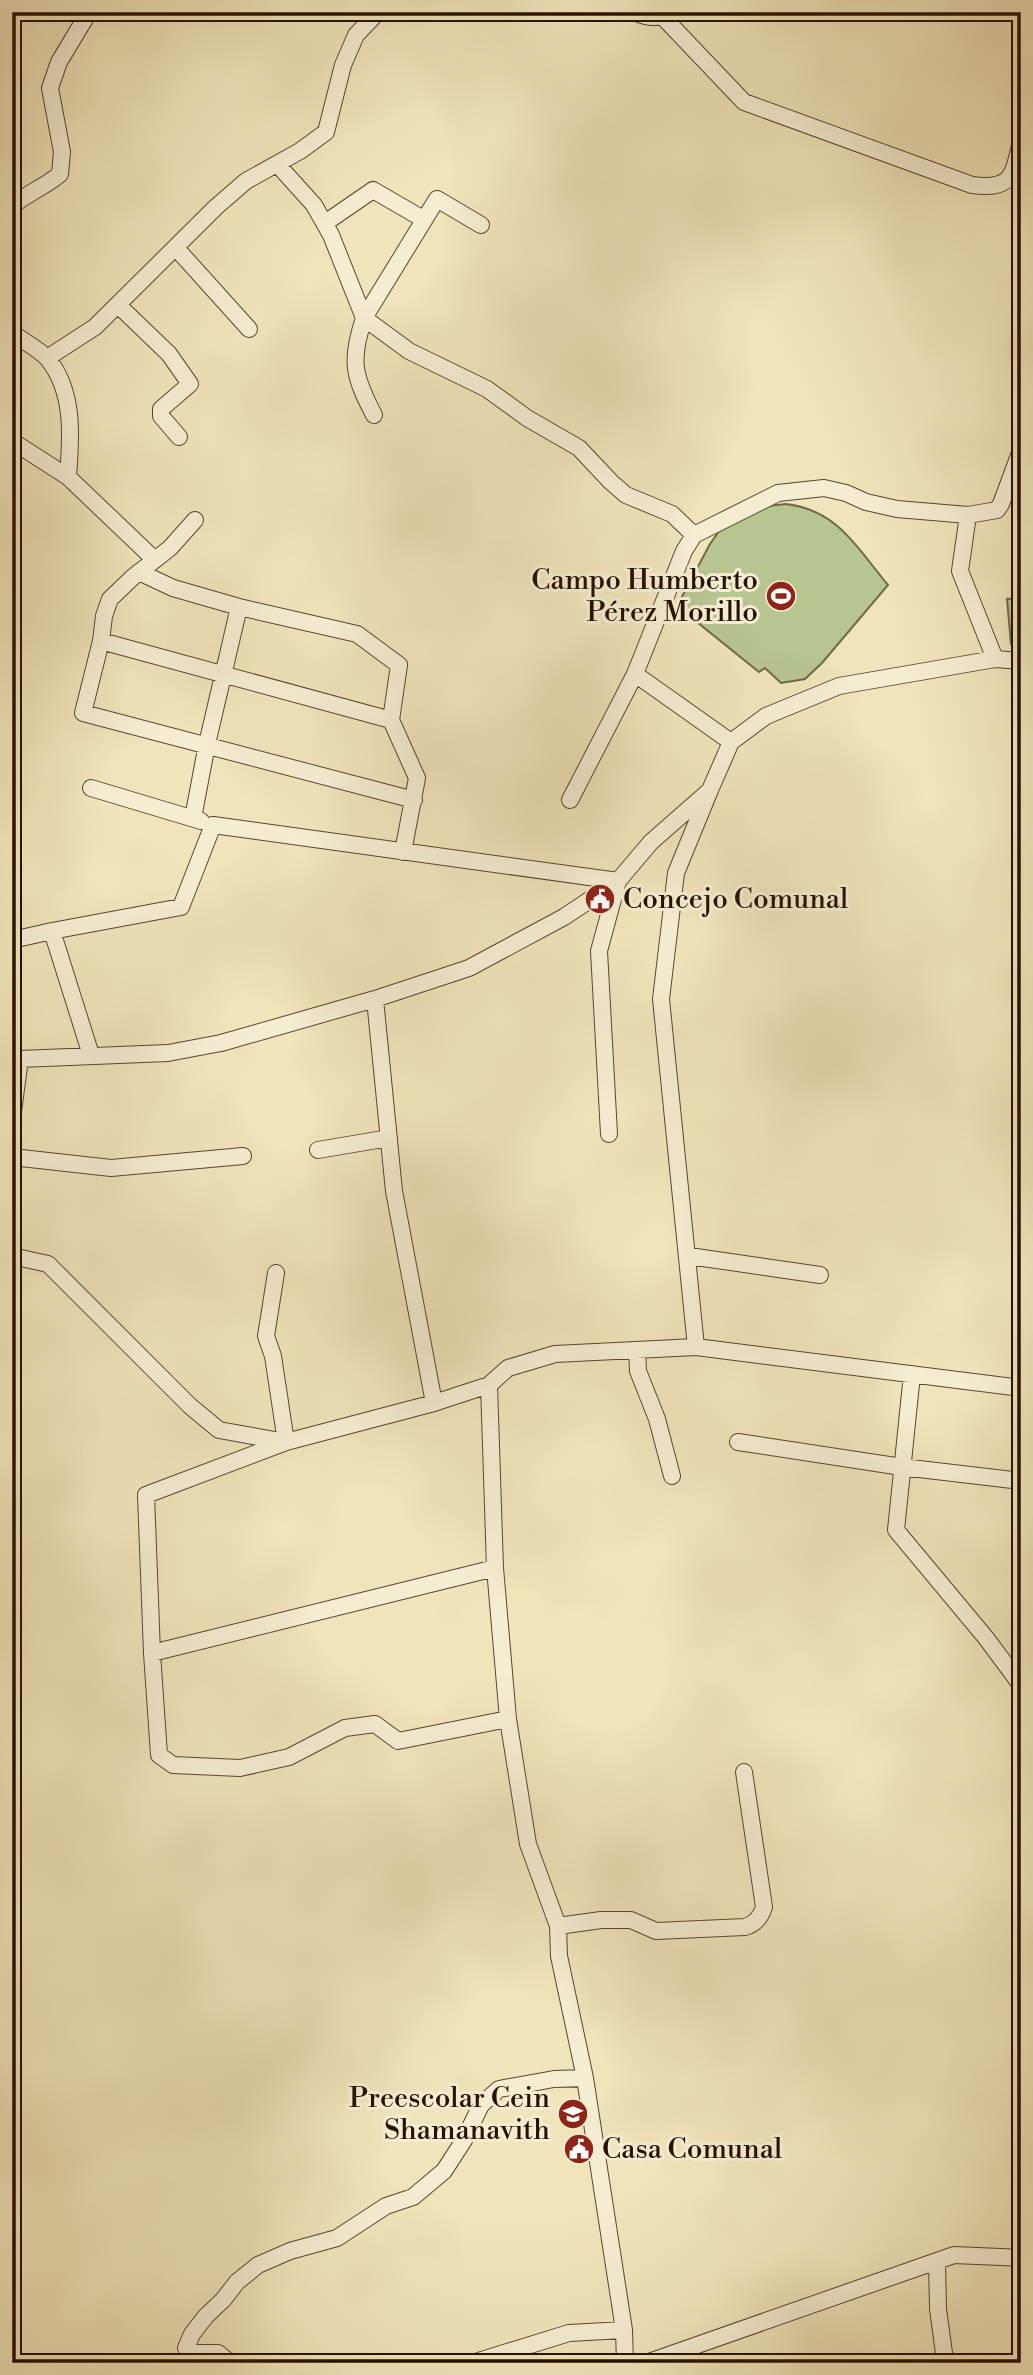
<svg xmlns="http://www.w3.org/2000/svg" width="1033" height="2375" viewBox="0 0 1033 2375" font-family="'Libre Bodoni',serif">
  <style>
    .garden { fill: #b7c591; stroke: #6f6a48; stroke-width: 2 }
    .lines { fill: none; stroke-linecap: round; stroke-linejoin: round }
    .minor-casing { stroke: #59452e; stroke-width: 18 }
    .minor { stroke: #f5edd2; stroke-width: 16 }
    .labels { text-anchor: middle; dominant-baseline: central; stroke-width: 6; stroke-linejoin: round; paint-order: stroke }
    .poi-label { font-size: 28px; fill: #271000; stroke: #f5edd2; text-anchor: end }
  </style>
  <rect width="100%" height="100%" fill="#f0e4ba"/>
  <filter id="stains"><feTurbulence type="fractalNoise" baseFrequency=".00286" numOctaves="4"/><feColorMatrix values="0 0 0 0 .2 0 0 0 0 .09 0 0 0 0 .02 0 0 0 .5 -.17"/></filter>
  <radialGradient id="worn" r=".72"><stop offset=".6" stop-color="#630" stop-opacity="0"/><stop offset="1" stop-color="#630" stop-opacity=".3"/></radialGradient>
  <path class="garden" d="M 786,504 C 838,510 857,548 888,585 L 822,663 L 805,679 L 781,683 L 765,668 L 759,672 L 677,606 L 710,544 L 719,531 L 768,506 Z
    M 1021,598 L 1021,644 L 1011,644 L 1007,599 Z"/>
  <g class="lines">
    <g class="minor-casing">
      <path id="minor" d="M 635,12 C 648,19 659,19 672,12
        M 663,17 L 744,102 L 972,185 C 1012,190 1013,176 1021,141
        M 277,164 L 314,205 L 331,235 L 364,318 C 350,360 353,375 374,415
        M 12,206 C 27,193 45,187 60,174 L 62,152 L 50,88 L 59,62 L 89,12
        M 325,223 L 373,190 L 423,219
        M 481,225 L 437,199 L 364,318 L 409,351 L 487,389 L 527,418 L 579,448 L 611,482 L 626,495 L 672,514 L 694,535
        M 176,248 L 249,329
        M 118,305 L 169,354 L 190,384 L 161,409 L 161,416 L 179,437
        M 12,333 C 23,341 39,349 48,359 C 75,393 71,438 68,477
        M 47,358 L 95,327 L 216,207 L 246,181 L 300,151 L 326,132 L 343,65 L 356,35 L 378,12
        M 12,441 L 68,477 L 155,560
        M 968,515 L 997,510 L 1001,504 L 1021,450
        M 139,572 L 173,588 L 239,607 L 357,634 L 399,665 L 391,720
        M 101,641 L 104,616 L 110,599 L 133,577 L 170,548 L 195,520
        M 731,742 L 635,674 L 684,551 L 694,535 L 778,493 L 824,488 L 846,493 L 866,502 L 897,509 L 968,515 L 960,571 L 995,659
        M 91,788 L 201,821
        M 570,800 L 635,674
        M 193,818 L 207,744 L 239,607
        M 403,852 L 417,778 L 391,720 L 101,641 L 83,713 L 414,800
        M 52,931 L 181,907 L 213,825 L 618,881 L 651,842 L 708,792
        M 12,940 L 52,931 L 91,1055
        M 375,999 L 394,1191 L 434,1403
        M 12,1119 L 20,1059 L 168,1053 L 221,1043 L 375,999 L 469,968 L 564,917 L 618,881 L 599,951 L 609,1134
        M 318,1150 L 389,1138
        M 12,1157 L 111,1168 L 243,1156
        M 12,1256 L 48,1264 L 190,1406 L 219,1430 L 286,1442 L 273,1356 L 266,1336 L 276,1273
        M 689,1256 L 820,1275
        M 696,1347 L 661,999 L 676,873 L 710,790 L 731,742 L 766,716 L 839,686 L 995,659 L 1021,661
        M 637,1350 L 638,1371 L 657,1419 L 672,1476
        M 912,1374 L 896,1530 L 986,1638 L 1021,1685
        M 489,1385 L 434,1403 L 286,1442 L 146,1495 L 152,1653 L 495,1568
        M 738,1442 L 902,1467 L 1021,1481
        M 152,1653 L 159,1755 L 173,1765 L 240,1768 L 289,1757 L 345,1728 L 375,1724 L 398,1741 L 508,1719
        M 558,1926 L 601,1920 L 631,1920 L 656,1931 L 745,1927 C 755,1924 761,1917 764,1907 L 744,1772
        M 937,2261 L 938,2309 L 944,2353 L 943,2363
        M 230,2363 L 218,2353 L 190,2353 L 186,2348 L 192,2334 L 206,2316 L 223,2300 L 237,2282 L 258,2265 L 290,2251 L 337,2238 L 386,2206 L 413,2197 L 444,2171 L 464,2140 L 481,2105 L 499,2089 L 554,2079 L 585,2078
        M 472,2363 L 569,2333 L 624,2330
        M 625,2363 L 624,2330 L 585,2078 L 559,1956 L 558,1926 L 528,1844 L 508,1719 L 495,1568 L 489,1385 L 508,1368 L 555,1354 L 696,1347 L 1021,1388
        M 646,2363 L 954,2255 L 1021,2258"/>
    </g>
    <use href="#minor" class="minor"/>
  </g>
  <defs>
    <g id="stadium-disc" transform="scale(1.575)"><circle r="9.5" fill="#8f2418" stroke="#f5edd2"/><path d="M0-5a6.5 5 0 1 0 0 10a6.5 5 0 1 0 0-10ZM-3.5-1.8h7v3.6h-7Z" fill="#fff"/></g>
    <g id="civic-disc" transform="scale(1.575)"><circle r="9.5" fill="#8f2418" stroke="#f5edd2"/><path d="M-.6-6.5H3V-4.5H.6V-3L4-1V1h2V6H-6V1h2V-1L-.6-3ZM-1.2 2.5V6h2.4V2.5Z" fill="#fff"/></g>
    <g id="school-disc" transform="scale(1.575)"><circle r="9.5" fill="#8f2418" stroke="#f5edd2"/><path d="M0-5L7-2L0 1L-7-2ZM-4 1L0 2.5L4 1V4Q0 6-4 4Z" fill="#fff"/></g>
  </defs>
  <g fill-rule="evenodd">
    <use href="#stadium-disc" x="781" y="596"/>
    <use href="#civic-disc" x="600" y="899"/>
    <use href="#school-disc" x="573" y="2114"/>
    <use href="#civic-disc" x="579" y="2149"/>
  </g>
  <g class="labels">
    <g class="poi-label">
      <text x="758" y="580">Campo Humberto<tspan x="758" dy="32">Pérez Morillo</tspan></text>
      <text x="623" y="899" text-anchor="start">Concejo Comunal</text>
      <text x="550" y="2098">Preescolar Cein<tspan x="550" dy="32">Shamanavith</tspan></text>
      <text x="602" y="2149" text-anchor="start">Casa Comunal</text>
    </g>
  </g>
  <rect width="1033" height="2375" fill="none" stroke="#f0e4ba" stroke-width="42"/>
  <rect x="14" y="14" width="1005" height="2347" fill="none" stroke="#271000" stroke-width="3.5"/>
  <rect x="21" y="21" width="991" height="2333" fill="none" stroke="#271000" stroke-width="2"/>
  <rect width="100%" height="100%" filter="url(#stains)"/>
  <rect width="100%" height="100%" fill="url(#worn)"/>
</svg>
